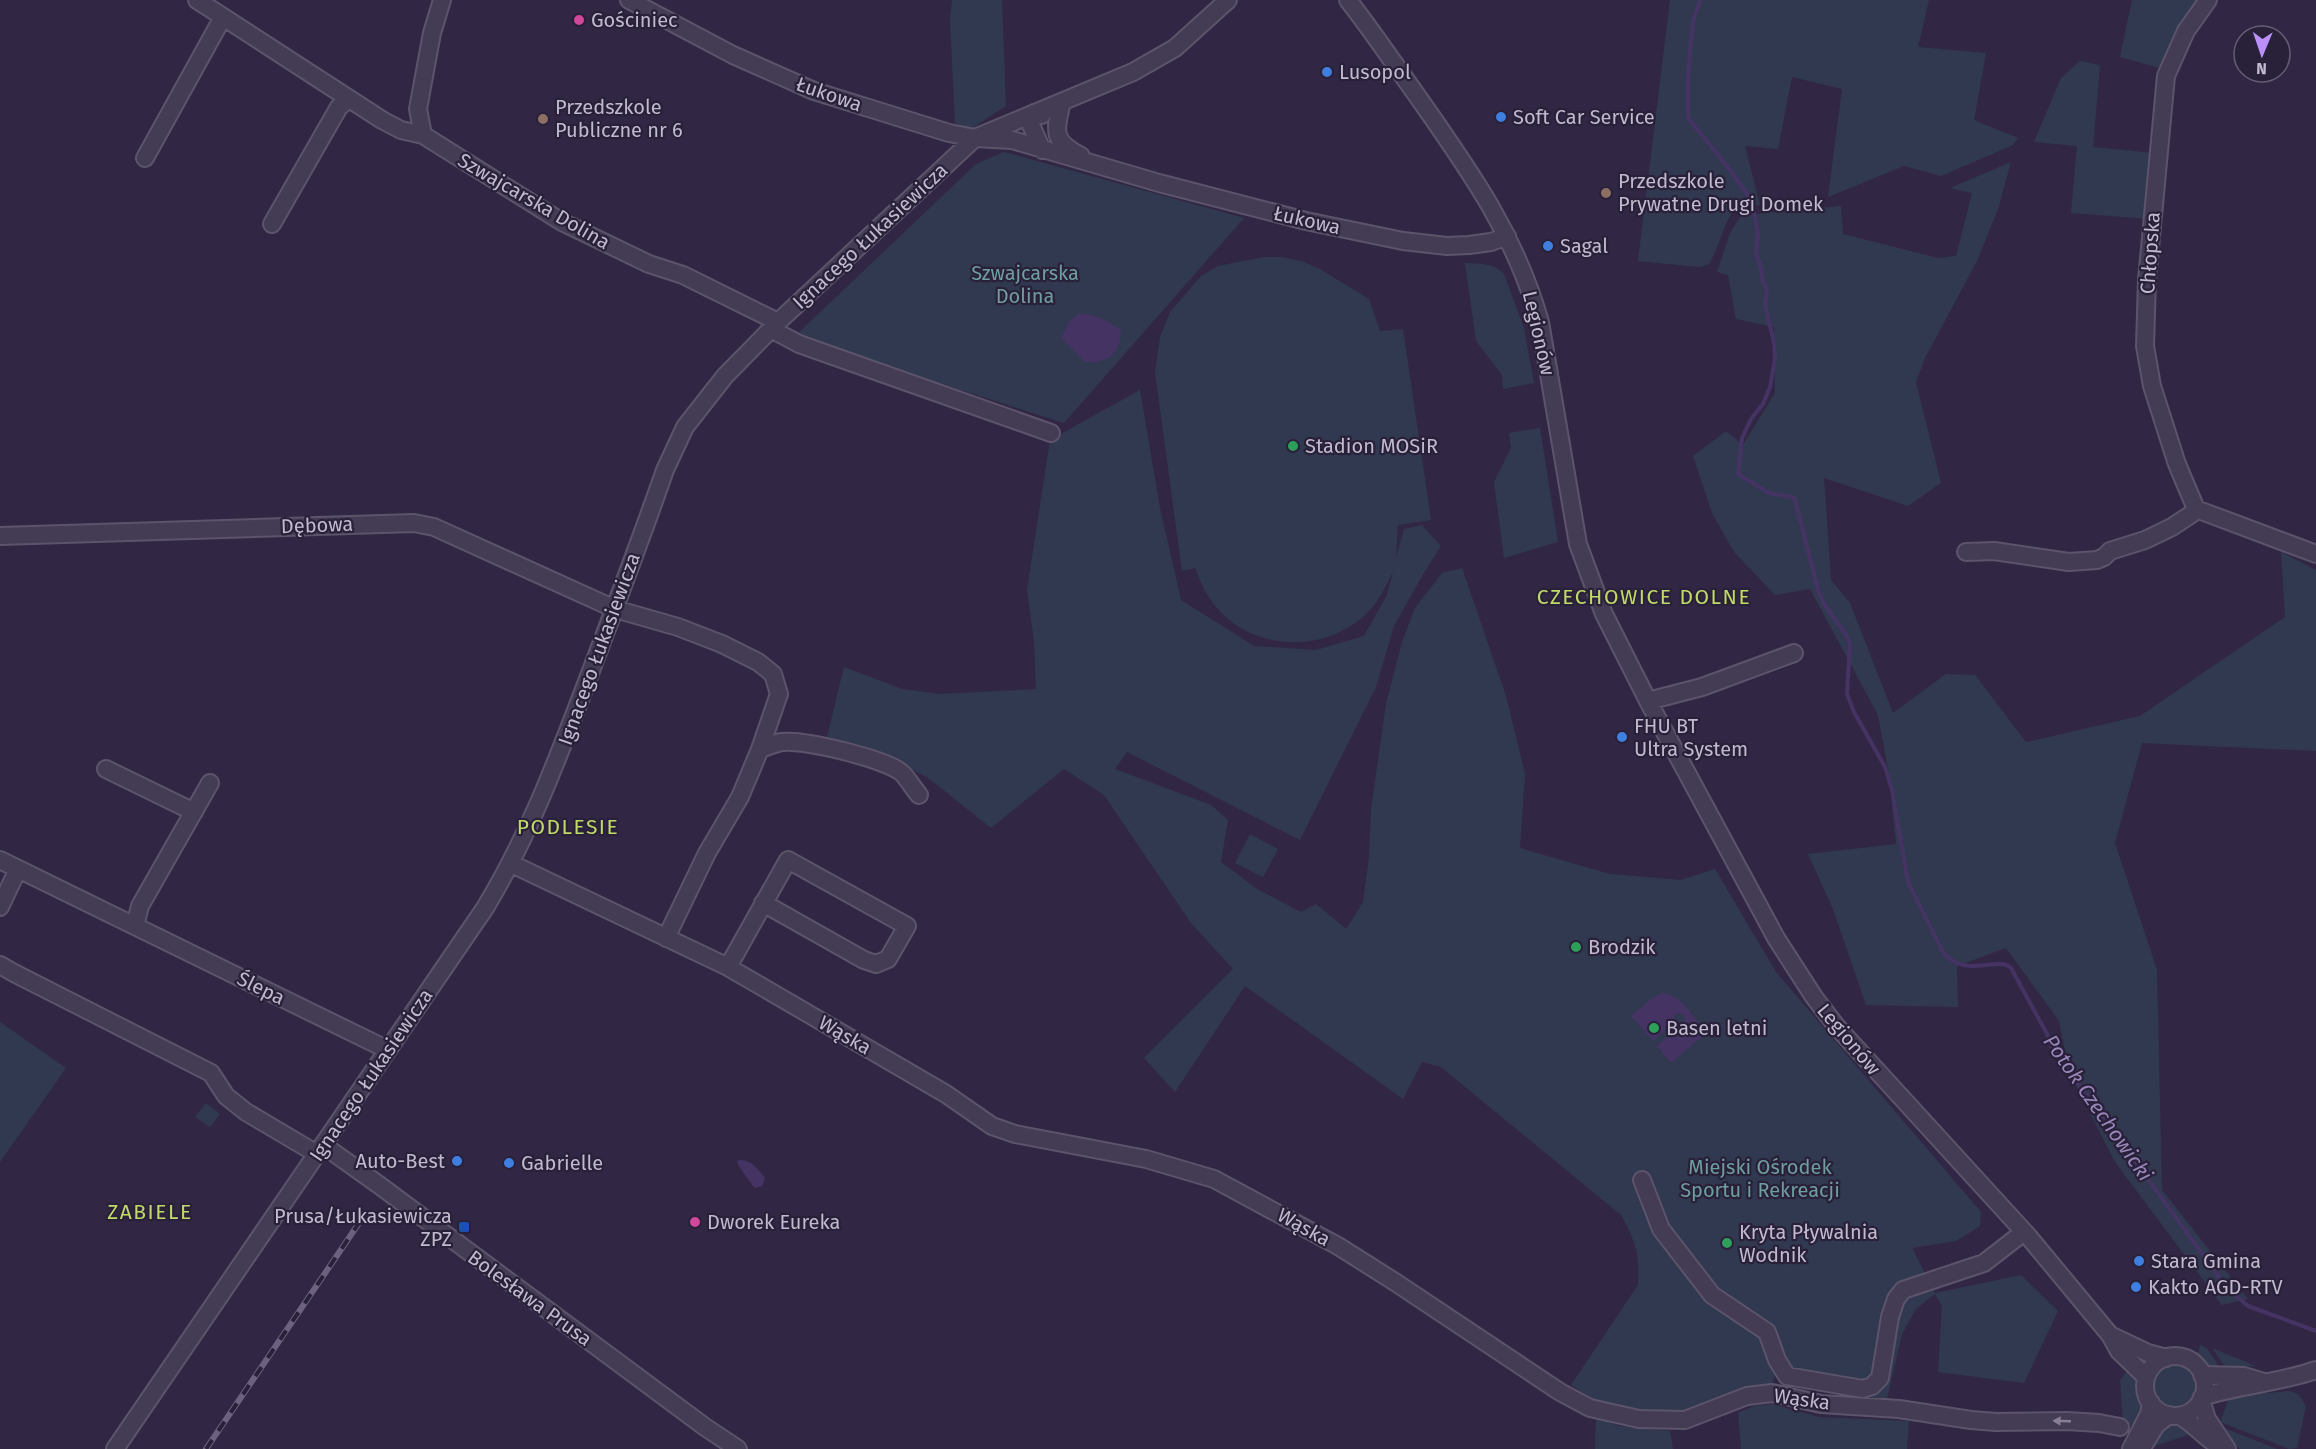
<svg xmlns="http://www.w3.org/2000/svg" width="2316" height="1449" viewBox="0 0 2316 1449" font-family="'Fira Sans',sans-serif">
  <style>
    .green { fill: #313950 }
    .water { fill: #453364 }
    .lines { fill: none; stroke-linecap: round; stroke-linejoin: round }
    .stream { stroke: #453364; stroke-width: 4 }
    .minor-casing { stroke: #5c546b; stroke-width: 20 }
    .minor { stroke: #443b54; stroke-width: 16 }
    .rail-casing { stroke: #6c617e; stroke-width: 6 }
    .rail { stroke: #292039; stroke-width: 4; stroke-dasharray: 11; stroke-linecap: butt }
    .oneway { fill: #898097 }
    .hotel-dot { fill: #d1479c; stroke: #292039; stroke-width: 2 }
    .shop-dot { fill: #3f7fe0; stroke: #292039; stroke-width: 2 }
    .education-dot { fill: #8d6e63; stroke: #292039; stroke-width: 2 }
    .leisure-dot { fill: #2e9e5b; stroke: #292039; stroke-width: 2 }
    .transit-dot { fill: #1a4fb4; stroke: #292039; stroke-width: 2 }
    .labels { text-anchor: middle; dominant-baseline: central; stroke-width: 4.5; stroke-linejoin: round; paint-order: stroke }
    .poi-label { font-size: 20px; fill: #c1b9cd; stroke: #292039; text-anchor: start }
    .street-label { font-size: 20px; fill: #c1b9cd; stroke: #292039 }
    .park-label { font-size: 20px; fill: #6f9e9f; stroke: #292039 }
    .neighbourhood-label { font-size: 21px; letter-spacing: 1.5px; fill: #c0d968; stroke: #292039 }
    .water-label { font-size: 21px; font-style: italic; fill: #9986b9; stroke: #292039 }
  </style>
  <rect width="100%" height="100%" fill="#312744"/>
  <path class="green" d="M 952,0 L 1002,0 L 1006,106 L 969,130 L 955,123 L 950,19 Z
    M 1670,0 L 1929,0 L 1918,47 L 1986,53 L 1974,120 L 2018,138 L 2013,145 L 1941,176 L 1904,166 L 1828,197 L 1842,89 L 1792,77 L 1778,149 L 1745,146 L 1760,205 L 1735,208 C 1722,226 1720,246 1709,264 L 1700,267 L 1638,261 Z
    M 2132,0 L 2201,0 L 2171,52 L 2159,68 L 2120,57 Z
    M 2080,61 L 2100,65 L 2093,147 L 2153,153 L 2149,219 L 2071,213 L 2077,146 L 2034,142 L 2061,78 Z
    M 1004,152 L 1244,218 L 1064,423 L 794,337 L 976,164 Z
    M 2011,162 L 1998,209 L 1977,261 L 1925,358 L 1916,382 L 1941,483 L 1908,506 L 1824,478 L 1831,580 L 1850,603 L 1893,713 L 1946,674 L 1975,675 L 2026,742 L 2140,716 L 2285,617 L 2281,552 L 2316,570 L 2316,751 L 2142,743 L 2115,843 L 2157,970 L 2162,1190 L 2248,1299 L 2222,1305 L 2115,1162 L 2069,1072 L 2059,1021 L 2006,948 L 1957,966 L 1958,1007 L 1866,1005 L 1833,909 L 1808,854 L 1896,844 L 1889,774 L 1878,715 L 1810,589 L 1775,595 L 1734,552 L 1712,513 L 1693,456 L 1726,431 L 1743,445 L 1775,393 L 1774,327 L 1736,319 L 1728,275 L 1717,272 L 1730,233 L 1740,217 L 1762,213 L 1841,206 L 1843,234 L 1938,258 L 1956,256 L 1972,193 L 1950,188 Z
    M 1264,257 L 1283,257 L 1304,262 L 1320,269 L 1369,299 L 1380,331 L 1403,329 L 1431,520 L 1398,525 L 1396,558 L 1404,529 L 1422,525 L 1441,546 L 1422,576 L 1394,626 L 1376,687 L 1300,840 L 1127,752 L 1115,769 L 1211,805 L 1228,820 L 1221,862 L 1257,889 L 1301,912 L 1316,904 L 1346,929 L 1363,902 L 1369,858 L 1371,809 L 1386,704 L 1402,642 L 1415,608 L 1442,573 L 1462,568 L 1506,696 L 1525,774 L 1520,848 L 1610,874 L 1681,880 L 1715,869 L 1776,972 L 1981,1212 L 1980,1226 L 1956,1241 L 1912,1248 L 1935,1293 L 2021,1275 L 2058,1311 L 2024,1383 L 1938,1372 L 1942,1306 L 1935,1294 L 1916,1309 L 1902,1334 L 1887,1399 C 1860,1396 1792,1394 1775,1375 L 1771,1386 L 1684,1414 L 1632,1412 L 1597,1402 L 1571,1385 L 1638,1285 C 1640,1255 1636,1242 1621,1215 L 1441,1067 L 1422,1062 L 1403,1099 L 1245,986 L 1175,1092 L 1144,1058 L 1233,969 L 1191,923 L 1104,795 L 1064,769 L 991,828 L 927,777 L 861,745 L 826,741 L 844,667 L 902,689 L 940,694 L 1036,689 L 1034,641 L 1027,590 L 1050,440 L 1140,390 L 1160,508 L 1181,600 L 1254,646 L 1316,650 L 1364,636 L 1387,595 L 1393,572 C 1385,587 1379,602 1366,614 C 1326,653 1254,652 1217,608 C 1206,596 1201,583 1195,568 L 1182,571 L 1155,372 L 1160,337 L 1170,312 L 1201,276 L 1218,266 Z
    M 1465,263 C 1480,264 1494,263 1504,274 L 1524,328 L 1534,383 L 1503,389 L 1502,375 L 1476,341 Z
    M 1540,428 L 1558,542 L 1504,558 L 1494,482 L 1511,448 L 1509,433 Z
    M 1250,834 L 1278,849 L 1263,877 L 1235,863 Z
    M 0,1022 L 66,1068 L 0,1162 Z
    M 206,1103 L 220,1114 L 210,1127 L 195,1117 Z
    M 2200,1345 L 2207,1348 L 2220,1368 L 2211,1371 L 2198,1355 Z
    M 2212,1348 L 2256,1366 L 2225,1367 Z
    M2152 1385a22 22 0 1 1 44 0a22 22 0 1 1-44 0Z
    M 2131,1366 L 2136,1377 L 2136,1391 L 2143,1407 L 2137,1428 L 2123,1422 L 2120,1380 Z
    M 2290,1391 L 2298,1394 L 2306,1406 L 2297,1448 L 2289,1449 L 2220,1422 L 2230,1396 Z
    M 1772,1404 L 1819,1417 L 1909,1421 L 1907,1449 L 1741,1449 L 1738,1413 L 1754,1406 Z
    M 1596,1418 L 1619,1426 L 1670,1431 L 1673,1449 L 1595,1449 Z
    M 2176,1422 L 2194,1433 L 2146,1449 L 2164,1424 Z
    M 2218,1427 L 2224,1428 L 2277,1449 L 2240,1449 Z"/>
  <path class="water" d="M 1078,314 C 1096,314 1106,320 1121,330 C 1121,353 1107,364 1085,362 L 1061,338 L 1069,322 Z
    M 1663,993 C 1683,996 1694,1018 1706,1033 L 1671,1063 L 1657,1046 L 1683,1023 L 1685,1018 L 1683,1014 L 1678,1013 L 1674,1016 L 1674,1022 L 1653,1041 L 1631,1016 L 1655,996 Z
    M 739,1160 C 752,1160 758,1169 765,1178 L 762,1186 L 755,1188 C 750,1182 740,1169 737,1162 Z"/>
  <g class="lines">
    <path class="stream" d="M 1700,0 L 1693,22 L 1688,75 L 1688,118 L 1730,170 L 1752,201 L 1758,234 L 1756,253 L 1761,268 L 1763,283 L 1767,290 L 1765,304 L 1774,343 L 1775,359 L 1770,387 L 1763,404 L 1751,419 L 1742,438 L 1738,474 L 1769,493 L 1792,497 L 1795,499 L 1818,590 L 1824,604 L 1845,633 L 1850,644 L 1847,694 L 1854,712 L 1885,767 L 1892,790 L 1908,882 L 1942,950 C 1963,981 1996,955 2011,968 L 2047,1034 L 2051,1046 L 2227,1288 L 2248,1306 L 2316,1331"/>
    <g class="minor-casing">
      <path id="minor" d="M 197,0 L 382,120 L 401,130 L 423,135
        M 442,0 L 432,33 L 418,109 L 423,135 L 562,222 L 649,264 L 683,275 L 778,322
        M 629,0 L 733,55 L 814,91 L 949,133 L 975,138 L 1012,140 L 1159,183 L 1306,221 L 1403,241 L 1447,246 L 1469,245 L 1491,242 L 1507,236
        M 1348,0 C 1373,32 1395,65 1418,97 C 1470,171 1515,234 1540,322 L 1578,544 L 1604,614 L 1648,701 L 1776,938 L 1814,997 L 1837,1027 L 2028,1236 L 2110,1335 L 2119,1351 L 2146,1377
        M 2208,0 L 2186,31 L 2166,76 L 2147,280 L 2145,346 L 2152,386 L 2177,464 L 2196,509 L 2316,554
        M 1062,102 C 1055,130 1051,141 1081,156
        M 1042,115 L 1034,113 L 1031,125 L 1042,150
        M 145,158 L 223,17
        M 272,224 L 339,107 L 349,99
        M 771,329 L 799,344 L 1051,433
        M 0,536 L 414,523 L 434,527 L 615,609 L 678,627 L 722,644 L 758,662 L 773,674 L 779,694 L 760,749 L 740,797 L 707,853 L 666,938
        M 1966,552 L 1994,551 L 2069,562 L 2097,560 L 2104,557 L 2110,551 L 2145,540 L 2172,527 L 2193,513 L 2196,509
        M 1648,701 L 1702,687 L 1794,653
        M 760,749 C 767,747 775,743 782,742 C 803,739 886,759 902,773 C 908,779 913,788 919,795
        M 106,769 L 194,812
        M 0,860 L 388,1050
        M 512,864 L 728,967 L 946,1094 L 992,1126 L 1015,1134 L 1146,1159 L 1214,1179 L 1338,1246 L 1395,1282 L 1560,1392 L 1590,1408 L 1639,1419 L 1685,1420 L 1747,1396 L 1772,1393 L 1821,1404 L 1899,1409 L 1971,1420 L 1996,1422 L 2067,1421 L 2099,1423 L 2120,1427
        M 0,907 L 18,869
        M 135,926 L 140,906 L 210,783
        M 0,965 L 14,973 L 211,1073 L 226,1096 L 246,1112 L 317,1154
        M 728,967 L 788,860 L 907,926 L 888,959 L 876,964 L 864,960 L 763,903
        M 323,1145 L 379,1185 L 705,1427 L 738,1449
        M 1642,1180 L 1661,1229 L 1712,1295 L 1767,1332 L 1777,1360 L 1787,1376 L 1863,1389 L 1872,1386 L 1880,1378 L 1890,1317 L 1896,1299 L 1903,1290 L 1984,1263 L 2024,1232
        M 2110,1335 L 2148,1353 L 2166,1358
        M2145 1386a30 30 0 1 1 60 0a30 30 0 1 1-60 0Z
        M 2202,1375 L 2244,1376 L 2264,1382
        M 2202,1397 C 2239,1385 2279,1383 2316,1370
        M 2201,1400 L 2207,1419 L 2227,1449
        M 2180,1416 C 2196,1425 2206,1440 2224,1449
        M 2142,1448 L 2156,1425 L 2169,1415
        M 115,1449 L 485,908 C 529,835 556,763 586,684 C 613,613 640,542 665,470 L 685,427 L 725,376 L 778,322 L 975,138 L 1133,72 L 1175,48 L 1228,0
        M 2131,1449 L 2149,1414 L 2151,1403"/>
    </g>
    <use href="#minor" class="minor"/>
    <g class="rail-casing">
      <path id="rail" d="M 206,1449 L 359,1223"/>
    </g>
    <use href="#rail" class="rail"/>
  </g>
  <defs><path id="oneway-solid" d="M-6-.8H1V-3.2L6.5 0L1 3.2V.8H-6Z" transform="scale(1.5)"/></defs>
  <use class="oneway" href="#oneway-solid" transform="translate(2062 1421) rotate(-178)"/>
  <g class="hotel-dot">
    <circle cx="579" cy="20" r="6"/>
    <circle cx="695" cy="1222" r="6"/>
  </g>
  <g class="shop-dot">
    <circle cx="1327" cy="72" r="6"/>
    <circle cx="1501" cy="117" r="6"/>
    <circle cx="1548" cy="246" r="6"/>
    <circle cx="1622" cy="737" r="6"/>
    <circle cx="457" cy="1161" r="6"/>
    <circle cx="509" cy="1163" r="6"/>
    <circle cx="2139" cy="1261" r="6"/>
    <circle cx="2136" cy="1287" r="6"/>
  </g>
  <g class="education-dot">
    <circle cx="543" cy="119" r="6"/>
    <circle cx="1606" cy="193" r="6"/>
  </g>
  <g class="leisure-dot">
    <circle cx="1293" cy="446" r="6"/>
    <circle cx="1576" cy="947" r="6"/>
    <circle cx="1654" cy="1028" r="6"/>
    <circle cx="1727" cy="1243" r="6"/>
  </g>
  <rect class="transit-dot" x="458" y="1221" width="12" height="12" rx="3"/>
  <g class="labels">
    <g class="poi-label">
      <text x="591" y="20">Gościniec</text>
      <text x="1339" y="72">Lusopol</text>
      <text x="555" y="107">Przedszkole<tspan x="555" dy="23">Publiczne nr 6</tspan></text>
      <text x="1513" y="117">Soft Car Service</text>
      <text x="1618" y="181">Przedszkole<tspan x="1618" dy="23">Prywatne Drugi Domek</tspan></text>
      <text x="1560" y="246">Sagal</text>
      <text x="1305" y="446">Stadion MOSiR</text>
      <text x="1634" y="726">FHU BT<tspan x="1634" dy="23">Ultra System</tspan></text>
      <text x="1588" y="947">Brodzik</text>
      <text x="1666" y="1028">Basen letni</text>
      <text x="445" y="1161" text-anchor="end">Auto-Best</text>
      <text x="521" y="1163">Gabrielle</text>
      <text x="452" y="1216" text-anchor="end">Prusa/Łukasiewicza<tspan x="452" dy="23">ZPZ</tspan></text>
      <text x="707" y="1222">Dworek Eureka</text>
      <text x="1739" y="1232">Kryta Pływalnia<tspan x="1739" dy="23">Wodnik</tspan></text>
      <text x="2151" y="1261">Stara Gmina</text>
      <text x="2148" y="1287">Kakto AGD-RTV</text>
    </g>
    <g class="street-label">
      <text transform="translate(829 94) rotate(19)">Łukowa</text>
      <text transform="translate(534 201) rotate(30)">Szwajcarska Dolina</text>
      <text transform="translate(1307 220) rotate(13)">Łukowa</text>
      <text transform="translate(870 236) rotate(-43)">Ignacego Łukasiewicza</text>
      <text transform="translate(2150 253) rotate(-86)">Chłopska</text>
      <text transform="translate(1539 333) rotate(77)">Legionów</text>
      <text transform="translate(317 525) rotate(-2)">Dębowa</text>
      <text transform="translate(599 649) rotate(-70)">Ignacego Łukasiewicza</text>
      <text transform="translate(261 988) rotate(26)">Ślepa</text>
      <text transform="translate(845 1035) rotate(30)">Wąska</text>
      <text transform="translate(1849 1039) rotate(50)">Legionów</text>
      <text transform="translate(371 1075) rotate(-56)">Ignacego Łukasiewicza</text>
      <text transform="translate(1304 1227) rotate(29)">Wąska</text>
      <text transform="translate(530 1298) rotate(36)">Bolesława Prusa</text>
      <text transform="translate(1802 1399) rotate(8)">Wąska</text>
    </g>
    <g class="park-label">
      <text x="1025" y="273">Szwajcarska<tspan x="1025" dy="23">Dolina</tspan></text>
      <text x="1760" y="1167">Miejski Ośrodek<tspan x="1760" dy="23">Sportu i Rekreacji</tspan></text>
    </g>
    <g class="neighbourhood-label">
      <text x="1644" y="597">CZECHOWICE DOLNE</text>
      <text x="568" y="827">PODLESIE</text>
      <text x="150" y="1212">ZABIELE</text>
    </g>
    <g class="water-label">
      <text transform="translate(2098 1108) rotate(55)">Potok Czechowicki</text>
    </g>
  </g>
  <g transform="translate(2262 54) rotate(182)"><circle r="28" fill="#292039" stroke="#665d74" stroke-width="1.5"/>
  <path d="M0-4.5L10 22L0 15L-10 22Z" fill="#bb90fb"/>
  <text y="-9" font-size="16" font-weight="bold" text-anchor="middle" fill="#c1b9cd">N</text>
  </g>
</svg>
